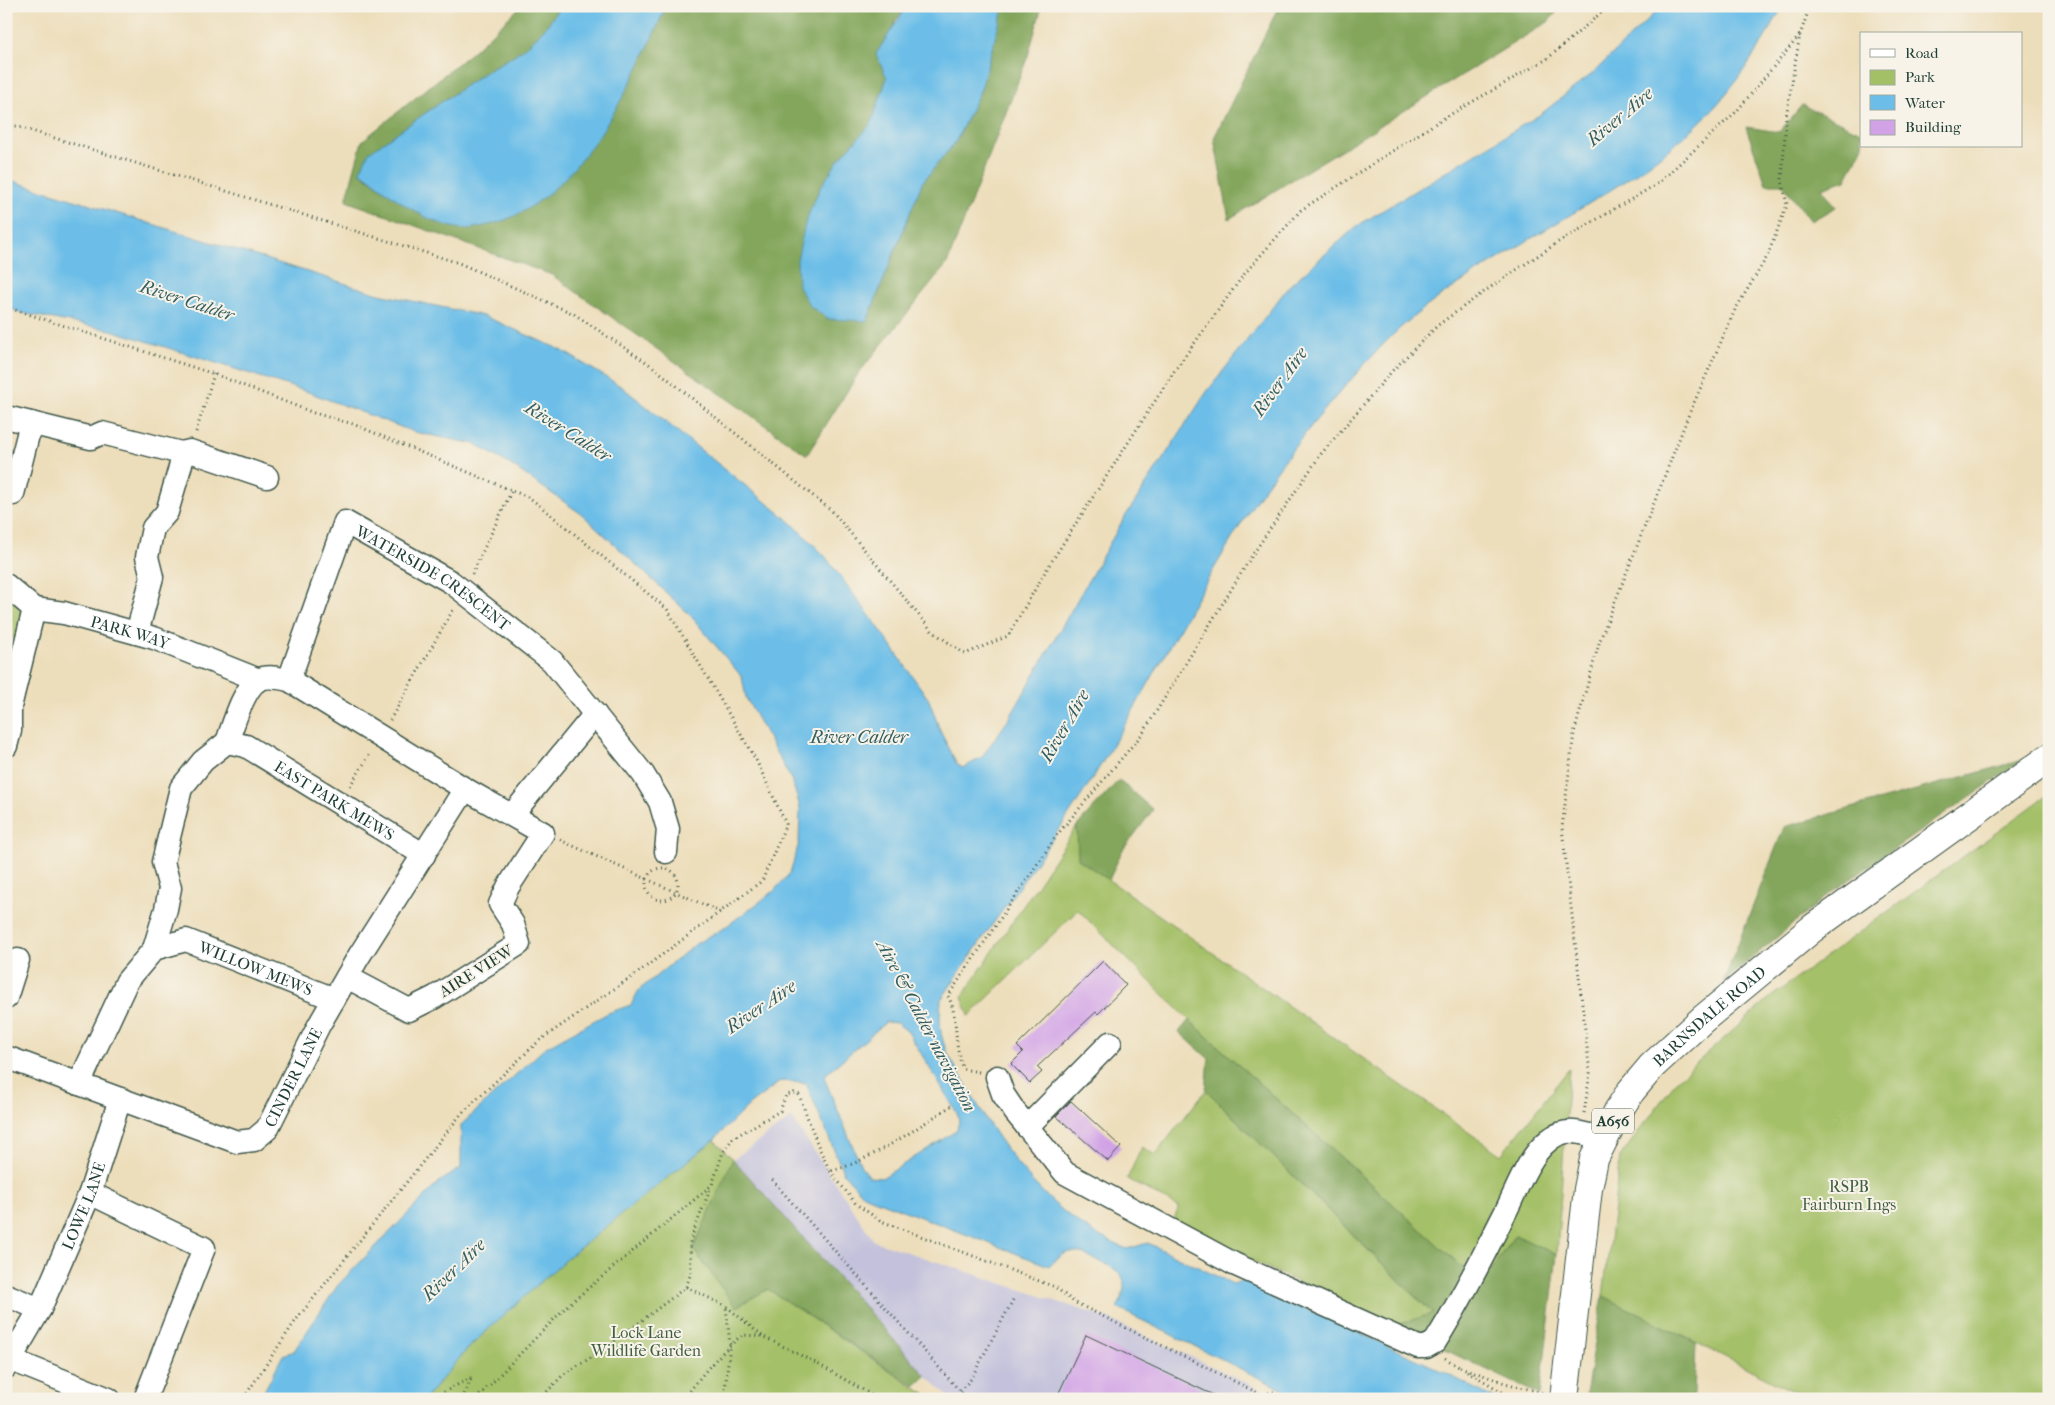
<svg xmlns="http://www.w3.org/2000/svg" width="2055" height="1405" viewBox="0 0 2055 1405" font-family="'IM FELL French Canon',serif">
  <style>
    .industrial { fill: #c3c1db }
    .green { fill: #a4c067; stroke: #627e4e }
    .forest { fill: #83a65c; stroke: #517248 }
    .water { fill: #6cbee8; stroke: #467e8e; fill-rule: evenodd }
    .building { fill: #d1a3e6 }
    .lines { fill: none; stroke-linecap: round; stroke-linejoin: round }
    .minor-casing { stroke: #3e5548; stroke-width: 25 }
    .major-casing { stroke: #3e5548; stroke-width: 30 }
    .path { stroke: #3e5548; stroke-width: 3; stroke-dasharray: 1 4; stroke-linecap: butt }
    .minor { stroke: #fff; stroke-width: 22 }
    .major { stroke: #fff; stroke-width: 28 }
    .labels { text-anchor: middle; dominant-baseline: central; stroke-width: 4; stroke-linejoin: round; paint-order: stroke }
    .shield { fill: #f7f3e8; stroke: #60746a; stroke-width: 1 }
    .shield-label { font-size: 15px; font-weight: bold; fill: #1f3d34 }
    .street-label { font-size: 16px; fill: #1f3d34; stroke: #f7f3e8 }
    .park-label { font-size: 16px; fill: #405e41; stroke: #f7f3e8 }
    .water-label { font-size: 18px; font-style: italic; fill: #325d61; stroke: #f7f3e8 }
  </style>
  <rect width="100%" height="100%" fill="#f7f3e8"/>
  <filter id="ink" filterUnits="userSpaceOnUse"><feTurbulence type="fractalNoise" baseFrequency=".02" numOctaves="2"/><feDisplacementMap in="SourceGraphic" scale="10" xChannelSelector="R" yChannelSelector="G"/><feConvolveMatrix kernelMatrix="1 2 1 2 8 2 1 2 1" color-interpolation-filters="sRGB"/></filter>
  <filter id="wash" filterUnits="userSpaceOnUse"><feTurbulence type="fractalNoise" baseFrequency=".0096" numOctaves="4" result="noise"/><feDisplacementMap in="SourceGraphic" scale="20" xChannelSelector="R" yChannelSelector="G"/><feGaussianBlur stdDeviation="1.12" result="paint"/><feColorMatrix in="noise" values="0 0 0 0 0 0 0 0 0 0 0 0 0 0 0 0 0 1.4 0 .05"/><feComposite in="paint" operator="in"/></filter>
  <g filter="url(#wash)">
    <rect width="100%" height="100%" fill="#eddebb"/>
    <path class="industrial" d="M 792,1118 L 874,1241 L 1107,1318 L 1282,1399 L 951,1399 L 926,1376 L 733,1159 Z"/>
    <path class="green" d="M 6,596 L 26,612 L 16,637 L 6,641 Z
      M 2049,794 L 2049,1399 L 1809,1399 L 1603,1296 L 1620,1157 L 1676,1081 L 1772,996 Z
      M 1077,826 L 1079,859 L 1501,1155 L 1569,1069 L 1557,1255 L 1515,1235 L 1481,1284 L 1189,1020 L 1078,910 L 969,1016 L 962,997 Z
      M 1206,1090 L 1433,1314 L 1395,1326 L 1172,1224 L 1179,1207 L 1127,1179 L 1142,1147 L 1155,1155 Z
      M 714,1140 L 733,1159 L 693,1249 L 736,1307 L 768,1289 L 932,1399 L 425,1399 C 440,1382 454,1363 470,1347 C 544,1271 631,1207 714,1140 Z"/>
    <path class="forest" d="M 521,6 L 560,6 C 543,35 521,54 491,68 L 370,152 L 360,172 L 402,203 L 592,144 L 623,95 L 666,6 L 907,6 L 895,21 L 887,78 L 871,124 L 839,159 L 820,188 L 806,220 L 850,319 L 867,321 L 922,183 L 956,141 L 981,89 L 1004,6 L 1042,6 L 1028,56 L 947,264 L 858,374 L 807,455 L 552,275 L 346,201 L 362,141 L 471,53 Z
      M 1279,6 L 1562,6 L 1548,22 L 1229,219 L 1214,138 Z
      M 1802,105 L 1861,132 L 1863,146 L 1846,180 L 1822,188 L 1836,207 L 1811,221 L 1782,184 L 1766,184 L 1746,127 L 1779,132 Z
      M 2023,760 L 1829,894 L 1723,982 L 1784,827 Z
      M 1119,780 L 1153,810 L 1122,851 L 1109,880 L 1078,859 L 1077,826 Z
      M 1189,1020 L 1481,1284 L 1515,1235 L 1557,1255 L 1540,1395 L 1395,1326 L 1433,1313 L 1206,1090 L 1209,1059 L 1179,1032 Z
      M 733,1159 L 926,1376 L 915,1386 L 768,1289 L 736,1307 L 693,1249 Z
      M 1603,1296 L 1696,1343 L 1694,1395 L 1686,1399 L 1596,1399 L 1586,1394 Z"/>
    <path class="water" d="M 560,6 L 666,6 C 633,84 575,209 484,226 C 478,227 471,229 465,229 C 426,226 390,194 360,171 L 369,152 L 491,68 C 521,54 543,35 560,6 Z
      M 907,6 L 1004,6 L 981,89 L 956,141 L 922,183 L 867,321 L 828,319 L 810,306 L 798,286 L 797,260 L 806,220 L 820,188 L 839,159 L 871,124 L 887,78 L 876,54 Z
      M 1662,6 L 1783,6 C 1765,39 1745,71 1721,100 C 1665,165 1582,206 1511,251 C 1465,280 1415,309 1378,350 C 1333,398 1289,450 1253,505 C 1199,589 1154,678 1102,763 C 1052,845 993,920 941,1000 C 940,1012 939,1025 942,1037 C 946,1055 959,1072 968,1088 C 1005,1155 1053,1220 1127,1249 L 1148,1243 L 1233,1284 L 1244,1280 L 1438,1369 L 1495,1399 L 1302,1399 L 1117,1308 C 1129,1284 1127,1273 1101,1262 C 1076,1252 1071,1244 1049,1266 L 863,1195 L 844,1174 L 806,1083 L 781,1081 L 750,1104 L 714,1140 L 566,1259 L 469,1347 L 425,1399 L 260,1399 L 283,1355 L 294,1351 L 338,1285 L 439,1182 L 461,1168 L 461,1125 L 546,1047 L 608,1013 L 631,1005 L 639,990 L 660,973 L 697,943 L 724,928 L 773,892 L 790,873 L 799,843 L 800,807 L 792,781 L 746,698 L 742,677 L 690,615 L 583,515 L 511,465 L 475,444 L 414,432 L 308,392 L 111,330 L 22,313 L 6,307 L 6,179 L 379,294 L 484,316 L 561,350 L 622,387 L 792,523 L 824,555 L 879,628 L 929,700 L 941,733 L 957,764 L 963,768 L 981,758 L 1009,719 L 1123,520 L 1206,393 L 1289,286 L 1357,226 L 1541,114 L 1594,72 ZM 886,1022 L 897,1023 L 908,1032 L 957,1113 L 959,1122 L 956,1131 L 882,1178 L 870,1177 L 861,1166 L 825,1080 L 826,1074 Z"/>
    <g id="blocks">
      <path class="building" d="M 1103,961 L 1126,985 L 1098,1014 L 1096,1012 L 1037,1067 L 1042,1072 L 1030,1083 L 1011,1064 L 1023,1052 L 1017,1046 Z
        M 1071,1101 L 1121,1147 L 1108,1161 L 1056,1116 Z
        M 1086,1335 L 1222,1399 L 1056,1399 Z"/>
    </g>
  </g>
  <g filter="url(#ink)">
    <use href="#blocks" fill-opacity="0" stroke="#3e5548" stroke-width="1"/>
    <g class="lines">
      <g class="minor-casing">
        <g id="minor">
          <path d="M 6,417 L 91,438 L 102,433 L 181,453 L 183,457 L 167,512 L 153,528 L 147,557 L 152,577 L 137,633"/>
          <path d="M 181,453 L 190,451 L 267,477"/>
          <path d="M 13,494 L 31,423"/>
          <path id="s1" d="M 6,585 L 34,609 L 64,613 L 154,638 L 259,680"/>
          <path id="s2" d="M 289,680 L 345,522 L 451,582 L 552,661 L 643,774 L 660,802 L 668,829 L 666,852"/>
          <path d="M 227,742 C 233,726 243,689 258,680 C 267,675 280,678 289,680 L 465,789 L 543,833 L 508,887 L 500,904 L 513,924 L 519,944 L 435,997 L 409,1010 L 347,977"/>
          <path d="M 6,746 L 10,731 L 10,707 L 34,609"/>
          <path d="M 512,815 L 595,714"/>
          <path id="s3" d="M 154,949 L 166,909 L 170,888 L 163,862 L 181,788 L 203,761 L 227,742 L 246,746 L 424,855"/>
          <path d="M 6,998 L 18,960"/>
          <path id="s4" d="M 6,1057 L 237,1142 L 254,1140 L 267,1129 L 319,1025 L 359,956 L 465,789"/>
          <path d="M 997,1077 L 1003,1094 L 1015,1112 L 1065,1173 L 1234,1264 L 1418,1347 L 1426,1347 L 1435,1342 C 1461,1301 1482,1258 1504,1215 C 1516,1192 1528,1156 1549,1140 C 1566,1126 1584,1133 1603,1139"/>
          <path id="s5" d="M 79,1084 L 127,981 L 154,949 L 186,940 L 334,999"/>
          <path d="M 1027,1127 L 1110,1043"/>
          <path d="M 90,1193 L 204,1248 L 145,1399"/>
          <path d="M 6,1295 L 40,1309 L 6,1367"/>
          <path id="s6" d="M 40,1309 L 90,1193 L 120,1099"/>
          <path d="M 9,1359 L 109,1399"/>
        </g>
      </g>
      <g class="major-casing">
        <g id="major">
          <path id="s7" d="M 1564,1399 L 1588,1189 L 1594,1159 L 1618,1111 L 1631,1091 L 1652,1066 L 1703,1019 L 1813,928 L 2049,758"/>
        </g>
      </g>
      <path class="path" d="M 6,123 L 459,263 L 574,314 L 652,366 L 833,512 L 932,631 L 965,654 L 1008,636 L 1048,567 L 1175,370 L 1245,273 L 1301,210 L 1439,121 L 1547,59 L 1609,6
        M 6,307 L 214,374 L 314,413 L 353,424 L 530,498 L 667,609 L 756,760 L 786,824 L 762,881 L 636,974 L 540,1040 L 462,1113 L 296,1320 L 243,1399
        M 196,432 L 214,374
        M 472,574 L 512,490
        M 390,720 L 454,608
        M 350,786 L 370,754
        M 560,840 L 720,912
        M646 884a16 16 0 1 1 32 0a16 16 0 1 1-32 0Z
        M 979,1072 L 963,1069 C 953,1044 959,1016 948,996 L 1057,835 L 1143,733 L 1253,554 L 1321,454 L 1393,370 L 1438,325 L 1495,284 L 1560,241 L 1657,184 L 1736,112 L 1800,35
        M 1584,1113 L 1590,1073 L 1562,828 L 1574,733 L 1600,640 L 1689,414 L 1735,310 L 1767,257 L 1787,205 L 1782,180 L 1786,117 L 1800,35 L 1810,6
        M 830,1171 L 856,1204 L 881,1221 L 1055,1287 L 1074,1302 L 1264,1396 L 1271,1391 L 1287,1399
        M 772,1180 L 967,1399
        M 686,1287 L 726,1306 L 762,1336
        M 1445,1358 L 1459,1367
        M 1460,1367 L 1505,1383 L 1543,1393
        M 1467,1371 L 1514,1399
        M 960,1391 L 971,1379 L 1014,1298
        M 435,1397 L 472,1377 L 462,1399
        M 476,1399 L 567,1306 L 712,1185 L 723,1152 L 733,1138 L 780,1111 L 786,1095 L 794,1093 L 799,1095 L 819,1148 L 830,1171 C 868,1163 918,1127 951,1106
        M 540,1399 L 564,1374 L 602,1351 L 686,1287 L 691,1273 L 690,1241 L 711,1187
        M 684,1399 C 701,1375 720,1353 742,1335 L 762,1336 L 816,1363 L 879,1399
        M 724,1399 L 730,1345 L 726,1306"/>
      <use href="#minor" class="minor"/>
      <use href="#major" class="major"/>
    </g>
  </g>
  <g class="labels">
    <rect class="shield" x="1592" y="1108.5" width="42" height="25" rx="4"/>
    <g class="shield-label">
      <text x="1613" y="1121">A656</text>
    </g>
    <g class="street-label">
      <text stroke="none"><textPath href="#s2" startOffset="272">WATERSIDE CRESCENT</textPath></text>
      <text stroke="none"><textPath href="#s1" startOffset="136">PARK WAY</textPath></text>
      <text stroke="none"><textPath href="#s3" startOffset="355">EAST PARK MEWS</textPath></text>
      <text stroke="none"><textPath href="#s5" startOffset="264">WILLOW MEWS</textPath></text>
      <text transform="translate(476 971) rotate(-32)">AIRE VIEW</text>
      <text stroke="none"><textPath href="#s7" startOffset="428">BARNSDALE ROAD</textPath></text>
      <text stroke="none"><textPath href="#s4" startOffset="338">CINDER LANE</textPath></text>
      <text stroke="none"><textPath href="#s6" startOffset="112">LOWE LANE</textPath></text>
    </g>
    <g class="park-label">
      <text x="1849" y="1186">RSPB<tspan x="1849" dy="18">Fairburn Ings</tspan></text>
      <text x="646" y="1332">Lock Lane<tspan x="646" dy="18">Wildlife Garden</tspan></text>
    </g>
    <g class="water-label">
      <text transform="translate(1620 117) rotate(-40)">River Aire</text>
      <text transform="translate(187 301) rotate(18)">River Calder</text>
      <text transform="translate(1280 382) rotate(-54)">River Aire</text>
      <text transform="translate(568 432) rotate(32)">River Calder</text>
      <text transform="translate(1065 726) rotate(-60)">River Aire</text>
      <text x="859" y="737">River Calder</text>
      <text transform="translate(761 1007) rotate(-34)">River Aire</text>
      <text transform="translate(926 1026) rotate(62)">Aire &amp; Calder navigation</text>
      <text transform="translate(454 1270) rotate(-44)">River Aire</text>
    </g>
  </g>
  <rect width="2055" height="1405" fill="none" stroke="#f7f3e8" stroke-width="25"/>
  <rect x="1860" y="32" width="162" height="115" fill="#f7f3e8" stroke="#a1aaa0"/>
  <rect x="1870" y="49" width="25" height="8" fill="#ffffff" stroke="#a1aaa0"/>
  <text x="1905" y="58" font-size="15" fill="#1f3d34">Road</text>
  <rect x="1870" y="70" width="25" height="15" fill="#a4c067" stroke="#a1aaa0"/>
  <text x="1905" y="82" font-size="15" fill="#1f3d34">Park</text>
  <rect x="1870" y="95" width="25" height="15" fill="#6cbee8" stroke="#a1aaa0"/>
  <text x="1905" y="108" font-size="15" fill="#1f3d34">Water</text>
  <rect x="1870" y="120" width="25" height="15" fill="#d1a3e6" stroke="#a1aaa0"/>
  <text x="1905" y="132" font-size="15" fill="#1f3d34">Building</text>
</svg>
